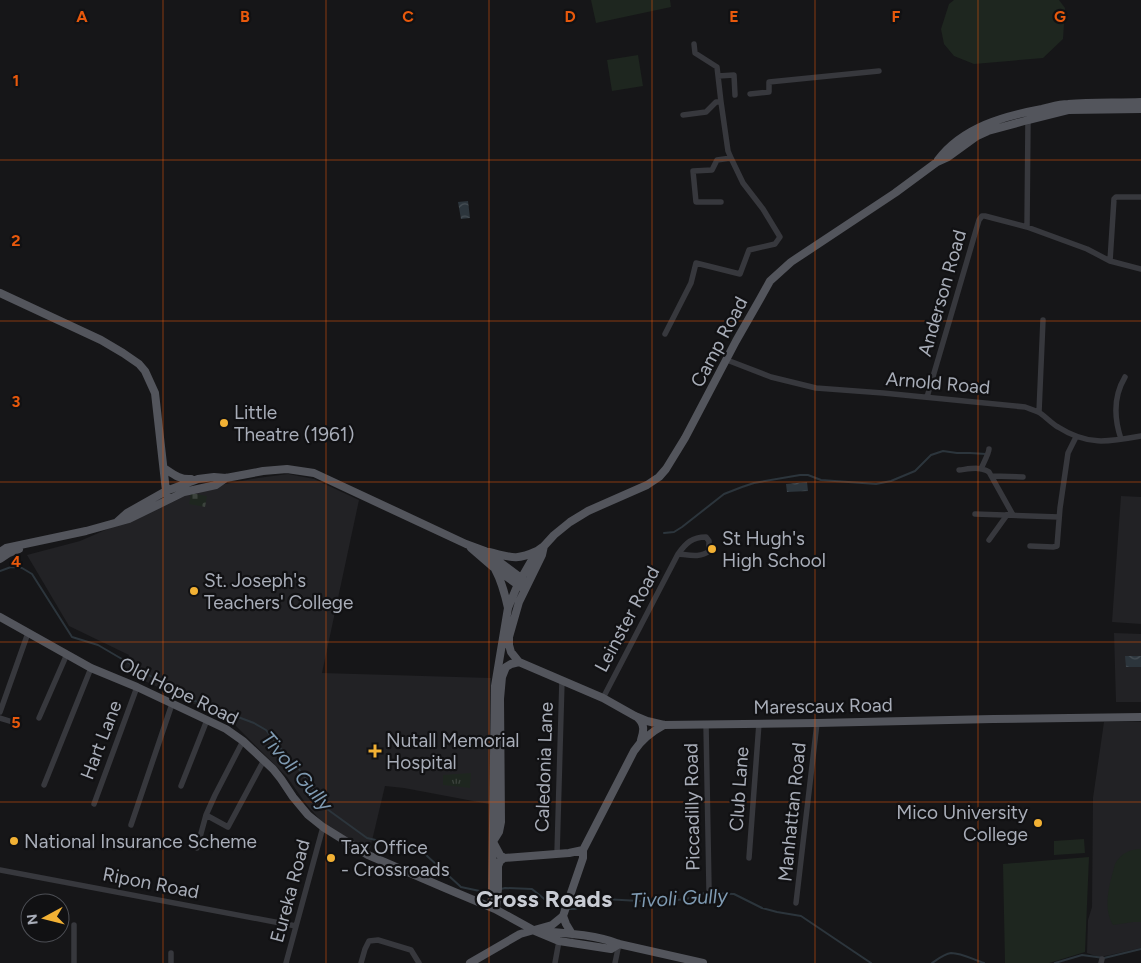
<svg xmlns="http://www.w3.org/2000/svg" width="1141" height="963" viewBox="0 0 1141 963" font-family="Figtree,sans-serif">
  <style>
    .built { fill: #222225 }
    .grass { fill: url(#grass-tufts) }
    .cemetery { fill: url(#cemetery-stones) }
    .pitch { fill: #1e261f }
    .water { fill: url(#water-waves) }
    .lines { fill: none; stroke-linecap: round; stroke-linejoin: round }
    .stream { stroke: #2c353c; stroke-width: 2 }
    .minor { stroke: #37383d; stroke-width: 5.5 }
    .major { stroke: #53555c; stroke-width: 8 }
    .grid { fill: none; stroke: #e8590c; stroke-width: 1; stroke-opacity: 0.55 }
    .poi-dot { fill: #f2b134; stroke: #111113; stroke-width: 2 }
    .labels { text-anchor: middle; dominant-baseline: central; stroke-width: 4.5; stroke-linejoin: round; paint-order: stroke }
    .street-label { font-size: 19px; fill: #a8adb8; stroke: #111113 }
    .poi-label { font-size: 19px; fill: #a8adb8; stroke: #111113; text-anchor: start }
    .water-label { font-size: 20px; font-style: italic; fill: #7f9bb3; stroke: #111113 }
    .district-label { font-size: 24px; font-weight: bold; fill: #c9ccd4; stroke: #111113 }
    .grid-label { font-size: 16px; text-anchor: middle; font-weight: bold; fill: #e8590c; stroke: #111113; stroke-width: 4.5; stroke-linejoin: round; paint-order: stroke }
  </style>
  <defs>
    <pattern id="grass-tufts" width="24" height="20" patternUnits="userSpaceOnUse" patternTransform="scale(1.25)"><rect width="24" height="20" fill="#1e261f"/><path d="M3 7l-1-3M5 7V3M7 7l1-3M15 17l-1-3M17 17v-4M19 17l1-3" fill="none" stroke="#3c433d"/></pattern>
    <pattern id="cemetery-stones" width="16" height="16" patternUnits="userSpaceOnUse" patternTransform="scale(1.25)"><rect width="16" height="16" fill="#1e261f"/><path d="M2 7V4a2 2 0 0 1 4 0v3zM10 15v-3a2 2 0 0 1 4 0v3z" fill="#3c433d"/></pattern>
    <pattern id="water-waves" width="16" height="10" patternUnits="userSpaceOnUse" patternTransform="scale(1.25)"><rect width="16" height="10" fill="#2c353c"/><path d="M0 5q4-4 8 0t8 0" fill="none" stroke="#485056"/></pattern>
  </defs>
  <rect width="100%" height="100%" fill="#161618"/>
  <path class="built" d="M 288,474 L 314,479 L 359,500 L 322,673 L 491,678 L 489,804 L 404,788 L 385,786 L 370,849 L 343,838 L 323,823 L 306,804 L 287,777 L 235,725 L 218,715 L 123,671 L 129,655 L 69,626 L 27,555 L 80,541 L 170,502 L 193,490 L 258,478 Z
    M 1121,496 L 1141,497 L 1141,624 L 1112,622 Z
    M 1114,633 L 1141,634 L 1141,702 L 1116,702 Z
    M 1104,722 L 1141,722 L 1141,948 L 1110,955 L 1099,957 L 1087,953 L 1088,920 L 1092,907 L 1093,798 Z"/>
  <path class="grass" d="M 471,773 L 470,788 L 443,785 L 443,775 Z"/>
  <path class="cemetery" d="M 191,493 L 207,496 L 205,507 L 189,504 Z"/>
  <path class="pitch" d="M 591,0 L 670,0 L 671,7 L 596,23 Z
    M 954,0 L 1059,0 L 1065,8 L 1063,39 L 1043,58 L 974,64 L 954,56 L 944,44 L 941,29 L 949,4 Z
    M 638,55 L 643,86 L 612,91 L 607,60 Z
    M 1084,839 L 1085,853 L 1054,855 L 1054,841 Z
    M 1141,849 L 1141,922 L 1133,922 L 1113,925 C 1102,907 1110,883 1115,864 C 1120,854 1130,849 1141,849 Z
    M 1089,857 L 1085,952 L 1049,963 L 1005,963 L 1003,864 Z"/>
  <path class="water" d="M 468,201 L 470,218 L 461,219 L 458,202 Z
    M 807,482 L 808,491 L 787,492 L 786,484 Z
    M 1125,656 L 1141,656 L 1141,667 L 1126,667 Z"/>
  <g class="lines">
    <path class="stream" d="M 664,533 L 674,532 L 682,527 L 724,494 L 742,487 L 754,483 L 800,475 L 808,475 L 821,480 L 876,484 L 891,481 L 915,471 L 931,455 L 943,451 L 957,453 L 970,453 L 986,454
      M 0,571 L 11,567 L 22,568 L 32,574 L 72,637 L 98,645 L 127,662 L 187,698 L 254,723 L 266,730 L 280,748 L 296,765 L 327,809 L 367,838 L 414,849 L 426,855 L 461,887 L 489,893
      M 501,889 L 505,888 L 532,889 L 548,902 L 562,909
      M 569,909 L 575,909 L 594,901 L 604,899 L 657,902 L 686,899 L 705,893 L 734,894 L 762,908 L 777,912 L 801,916 L 871,963
      M 932,963 C 938,959 944,954 951,953 C 962,953 974,960 984,963
      M 1055,963 L 1082,955 L 1104,958 L 1141,949"/>
    <path class="minor" d="M 694,44 L 695,53 L 717,67 L 721,102
      M 718,76 L 734,75 L 735,95
      M 750,94 L 769,92 L 769,82 L 879,71
      M 683,115 L 706,112 L 716,102 L 721,102 L 728,151 L 731,158
      M 1027,227 L 1028,120
      M 1110,261 L 1114,199 L 1116,197 L 1141,197
      M 665,334 L 691,283 L 696,263 L 740,274 L 749,250 L 775,244 L 780,237 L 763,209 L 743,183 L 731,158 L 717,160 L 712,170 L 693,171 L 696,202 L 721,202
      M 727,360 L 771,377 L 816,388 L 883,393 L 1025,407 C 1030,409 1035,410 1040,413 C 1046,417 1051,423 1058,427 C 1088,446 1108,442 1141,436
      M 927,397 L 979,220 L 982,216 L 985,216 L 1027,227 L 1087,249 L 1110,261 L 1141,269
      M 1039,412 L 1043,320
      M 1121,439 C 1114,418 1113,397 1125,377
      M 981,469 C 983,464 989,453 989,449
      M 959,470 C 969,469 981,466 989,472 L 1013,515
      M 992,476 L 1023,477
      M 975,514 L 1059,517
      M 989,540 L 1007,515
      M 1030,546 L 1053,547 L 1057,546 L 1060,508 L 1068,453 L 1076,437
      M 603,698 L 678,554 C 686,543 692,537 706,537 L 709,541 L 709,551 C 701,558 689,555 678,554
      M 0,712 L 28,633
      M 0,718 L 16,723
      M 39,718 L 67,654
      M 706,724 L 709,889
      M 44,785 L 91,668
      M 181,786 L 207,720
      M 94,804 L 137,687
      M 206,815 L 228,827 L 264,760
      M 131,825 L 172,704
      M 197,848 L 206,815 L 215,795 L 243,741
      M 557,854 L 562,680
      M 749,858 L 759,723
      M 0,870 L 296,926
      M 796,903 L 817,723
      M 74,925 L 74,963
      M 171,963 L 171,953
      M 286,963 L 323,827
      M 361,963 L 365,949 L 369,941 L 378,940 L 411,950 L 419,963
      M 555,963 L 559,941
      M 615,963 L 619,944
      M 1101,963 L 1102,959"/>
    <path class="major" d="M 938,160 C 963,127 1004,116 1042,109 C 1051,107 1059,104 1068,104 C 1092,102 1117,103 1141,102
      M 0,293 L 101,340 L 123,353 L 139,364 L 145,371 L 155,393 L 166,491 L 169,499
      M 164,468 C 173,474 180,480 191,479
      M 117,522 L 127,513 L 166,491 L 198,479 L 214,477 L 226,478 L 263,471 L 287,469 L 314,473 L 466,544 L 485,551 L 525,581
      M 544,546 L 542,555 L 519,602 L 509,637 L 509,645 L 511,652 L 519,662 L 603,698 L 635,716 L 647,721 L 664,725 L 817,723 L 993,719 L 1141,717
      M 471,548 L 493,567 L 521,587
      M 0,552 L 6,548 L 86,531 L 129,519 L 184,492 L 216,485 L 226,478
      M 489,552 C 511,557 515,561 537,551
      M 0,559 L 9,553 L 19,549
      M 495,569 C 502,582 505,594 508,608
      M 0,617 L 91,668 L 137,687 L 226,729 L 243,741 L 273,769 L 281,779 L 293,797 L 308,815 L 323,827 L 368,855 L 445,888 L 495,909 L 535,931 L 559,941 L 611,949 L 619,944
      M 637,717 C 645,724 644,731 641,740
      M 494,840 L 499,832 L 501,822 L 500,699 L 502,677 L 506,667 L 511,664 L 519,662
      M 493,842 L 500,855 L 504,858 L 569,853 L 583,850 L 634,751 C 642,739 651,732 664,725
      M 491,907 L 492,896 L 495,686 L 508,608 L 518,584 L 537,551 L 544,546 L 554,535 L 570,522 L 588,511 L 647,485 L 659,477 L 666,469 L 685,438 L 736,341 L 760,299 L 770,281 L 791,262 L 895,193 L 937,162 L 948,157 L 977,136 L 988,131 L 1028,120 L 1068,110 L 1141,109
      M 496,908 L 498,889 L 498,866 L 500,861 L 504,858
      M 563,916 L 566,924 L 572,934
      M 541,931 C 565,933 597,935 619,944 L 703,963
      M 470,963 L 520,934 L 552,925 L 563,916 L 583,858 L 583,850"/>
  </g>
  <path class="grid" d="M 163,0 L 163,963M 326,0 L 326,963M 489,0 L 489,963M 652,0 L 652,963M 815,0 L 815,963M 978,0 L 978,963M 0,160 L 1141,160M 0,321 L 1141,321M 0,482 L 1141,482M 0,642 L 1141,642M 0,802 L 1141,802"/>
  <g class="poi-dot">
    <circle cx="224" cy="423" r="5"/>
    <circle cx="712" cy="549" r="5"/>
    <circle cx="194" cy="591" r="5"/>
    <path d="M372.5 743.5h5v5h5v5h-5v5h-5v-5h-5v-5h5z"/>
    <circle cx="1038" cy="823" r="5"/>
    <circle cx="14" cy="841" r="5"/>
    <circle cx="331" cy="858" r="5"/>
  </g>
  <g class="labels">
    <g class="street-label">
      <text transform="translate(942 293) rotate(-74)">Anderson Road</text>
      <text transform="translate(719 342) rotate(-62)">Camp Road</text>
      <text transform="translate(938 383) rotate(5)">Arnold Road</text>
      <text transform="translate(627 619) rotate(-62)">Leinster Road</text>
      <text transform="translate(179 691) rotate(26)">Old Hope Road</text>
      <text transform="translate(823 706) rotate(-1)">Marescaux Road</text>
      <text transform="translate(101 740) rotate(-69)">Hart Lane</text>
      <text transform="translate(544 767) rotate(-88)">Caledonia Lane</text>
      <text transform="translate(739 789) rotate(-86)">Club Lane</text>
      <text transform="translate(692 807) rotate(-91)">Piccadilly Road</text>
      <text transform="translate(792 812) rotate(-84)">Manhattan Road</text>
      <text transform="translate(151 883) rotate(11)">Ripon Road</text>
      <text transform="translate(290 891) rotate(-75)">Eureka Road</text>
    </g>
    <g class="poi-label">
      <text x="234" y="412">Little<tspan x="234" dy="22">Theatre (1961)</tspan></text>
      <text x="722" y="538">St Hugh's<tspan x="722" dy="22">High School</tspan></text>
      <text x="204" y="580">St. Joseph's<tspan x="204" dy="22">Teachers' College</tspan></text>
      <text x="386" y="740">Nutall Memorial<tspan x="386" dy="22">Hospital</tspan></text>
      <text x="1028" y="812" text-anchor="end">Mico University<tspan x="1028" dy="22">College</tspan></text>
      <text x="24" y="841">National Insurance Scheme</text>
      <text x="341" y="847">Tax Office<tspan x="341" dy="22">- Crossroads</tspan></text>
    </g>
    <g class="water-label">
      <text transform="translate(297 771) rotate(49)">Tivoli Gully</text>
      <text transform="translate(679 898) rotate(-3)">Tivoli Gully</text>
    </g>
    <g class="district-label">
      <text x="544" y="898">Cross Roads</text>
    </g>
  </g>
  <g class="grid-label">
    <text x="82" y="22">A</text>
    <text x="245" y="22">B</text>
    <text x="408" y="22">C</text>
    <text x="570" y="22">D</text>
    <text x="734" y="22">E</text>
    <text x="896" y="22">F</text>
    <text x="1060" y="22">G</text>
    <text x="16" y="86">1</text>
    <text x="16" y="246">2</text>
    <text x="16" y="407">3</text>
    <text x="16" y="567">4</text>
    <text x="16" y="728">5</text>
  </g>
  <g transform="translate(45 918) rotate(263)"><circle r="24" fill="#111113" stroke="#4d4f55"/>
  <path d="M0-4L9 19L0 12L-9 19Z" fill="#f2b134"/>
  <text y="-8" font-size="14" font-weight="bold" text-anchor="middle" fill="#a8adb8">N</text>
  </g>
</svg>
